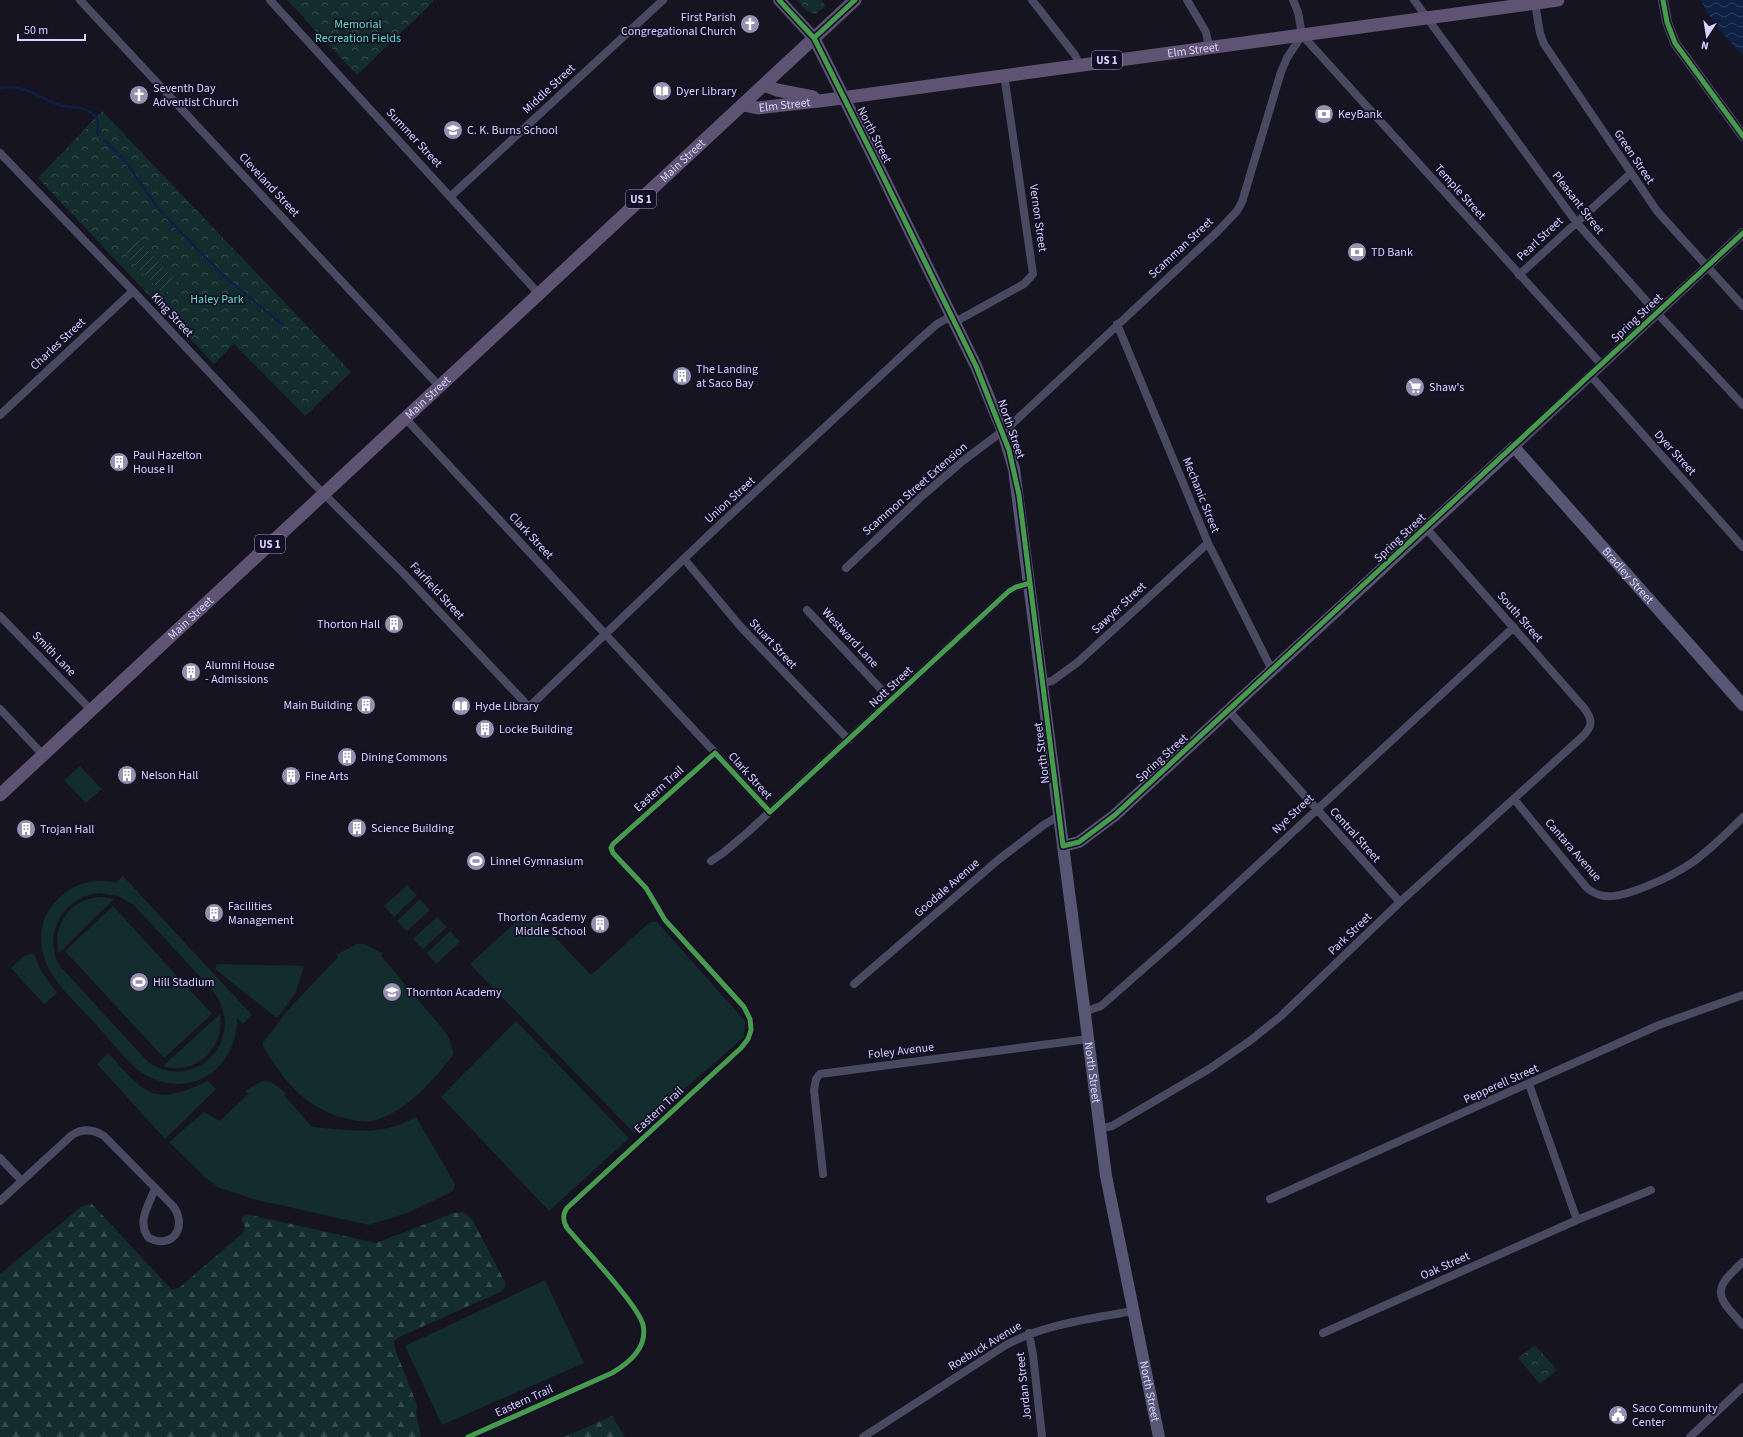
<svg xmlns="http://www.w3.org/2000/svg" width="1743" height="1437" viewBox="0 0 1743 1437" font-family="'Source Sans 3',sans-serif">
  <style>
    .grass { fill: #132c2d; fill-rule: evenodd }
    .forest { fill: url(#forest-firs) }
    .park { fill: url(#park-crowns) }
    .garden { fill: url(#garden-furrows) }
    .water { fill: url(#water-waves) }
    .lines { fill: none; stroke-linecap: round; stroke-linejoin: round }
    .stream { stroke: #0d2144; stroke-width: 2.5 }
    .minor { stroke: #4a4962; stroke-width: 8 }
    .tertiary { stroke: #4a4962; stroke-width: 10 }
    .secondary { stroke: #575674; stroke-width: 12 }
    .primary { stroke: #5e5373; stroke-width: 13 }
    .cycleway-casing { stroke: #130f26; stroke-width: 8 }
    .cycleway { stroke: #469c4c; stroke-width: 5 }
    .labels { text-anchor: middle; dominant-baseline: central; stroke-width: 3.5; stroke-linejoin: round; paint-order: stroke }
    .shield { fill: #130f26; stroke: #9e99be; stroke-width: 1 }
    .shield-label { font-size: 11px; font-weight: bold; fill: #d9d4ff }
    .poi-label { font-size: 12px; fill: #d9d4ff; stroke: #130f26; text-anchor: start }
    .park-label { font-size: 12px; fill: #5fe0c0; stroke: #130f26 }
    .street-label { font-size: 12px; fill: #d9d4ff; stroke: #130f26 }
  </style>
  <defs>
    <pattern id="forest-firs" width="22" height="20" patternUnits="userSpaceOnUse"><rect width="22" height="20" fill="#132c2d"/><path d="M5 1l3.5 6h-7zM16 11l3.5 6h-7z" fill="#354a4c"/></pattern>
    <pattern id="park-crowns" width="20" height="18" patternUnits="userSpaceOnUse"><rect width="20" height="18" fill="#132c2d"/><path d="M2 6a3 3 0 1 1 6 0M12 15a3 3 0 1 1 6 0" fill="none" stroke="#354a4c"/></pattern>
    <pattern id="garden-furrows" width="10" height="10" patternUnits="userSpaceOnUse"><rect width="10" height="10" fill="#132c2d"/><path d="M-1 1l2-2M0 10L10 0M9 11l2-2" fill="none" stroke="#354a4c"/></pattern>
    <pattern id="water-waves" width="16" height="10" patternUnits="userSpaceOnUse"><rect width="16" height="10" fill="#0d2144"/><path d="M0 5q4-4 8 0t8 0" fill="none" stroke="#304060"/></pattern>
  </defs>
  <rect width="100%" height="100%" fill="#161421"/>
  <path class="grass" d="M 80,766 L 102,789 L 86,803 L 64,780 Z
    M 123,876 L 252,1015 L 243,1024 L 237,1018 C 237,1072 186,1103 139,1071 C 123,1057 108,1038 94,1022 C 69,995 35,969 42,928 C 44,916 51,905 60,897 C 75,883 96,878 116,883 ZM 99,893 L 118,896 L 134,905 L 214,992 C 247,1038 198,1093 149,1063 L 59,965 C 43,933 63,897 99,893 Z
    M 407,885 L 417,895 L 394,917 L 384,906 Z
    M 102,897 L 114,899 L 59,953 C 51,924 73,897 102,897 Z
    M 420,899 L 430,910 L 407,931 L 397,921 Z
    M 113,906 L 212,1014 L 164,1058 L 65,951 Z
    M 529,910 L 591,975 L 650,922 L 657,922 L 745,1021 L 744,1037 L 634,1133 L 470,964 Z
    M 437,917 L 447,927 L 423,949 L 413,939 Z
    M 450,931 L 460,942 L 436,964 L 427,953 Z
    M 357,944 L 365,944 L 383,954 L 381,956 L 443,1029 L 449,1038 L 454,1054 C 433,1080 407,1112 373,1121 C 365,1123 357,1121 349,1119 C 308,1111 281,1079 262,1044 L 287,1011 L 338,957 L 336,955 Z
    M 34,954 L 41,971 L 57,993 L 44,1004 L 11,968 L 25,955 Z
    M 217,964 L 304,966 L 295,994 L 277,1018 L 215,969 Z
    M 220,1014 C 225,1047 197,1076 163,1066 Z
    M 516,1021 L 629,1138 L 549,1211 L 441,1097 Z
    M 108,1053 C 146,1095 153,1107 208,1081 L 216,1089 L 165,1139 L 97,1064 Z
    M 262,1081 L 271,1082 L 286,1093 L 284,1095 L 312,1127 C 352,1130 380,1137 416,1117 L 455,1184 L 453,1191 L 410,1212 L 369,1225 L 253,1199 L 218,1187 L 206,1178 L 169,1142 L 204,1112 L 220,1121 L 248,1094 L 245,1091 Z
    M 545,1280 L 584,1363 L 442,1425 L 405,1346 Z"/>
  <path class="forest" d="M 92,1204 L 172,1290 L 180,1287 L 243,1233 L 245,1227 L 241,1219 L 246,1214 L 376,1243 L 454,1213 L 463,1212 L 472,1219 L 506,1284 L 505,1288 L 500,1292 L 397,1338 L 394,1341 L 395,1349 L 417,1405 L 416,1413 L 421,1437 L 0,1437 L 0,1274 L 82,1206 Z
    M 612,1416 L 625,1437 L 564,1437 Z"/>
  <path class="park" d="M 287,0 L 433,0 L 433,2 L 357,75 Z
    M 797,0 L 821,0 L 826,6 L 815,14 L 807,11 Z
    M 102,111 L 351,372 L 305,416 L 234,344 L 214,364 L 38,178 Z
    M 1535,1345 L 1557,1370 L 1540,1384 L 1518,1358 Z"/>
  <path class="garden" d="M 135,236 L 177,282 L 164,295 L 121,250 Z"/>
  <path class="water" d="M 1701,0 L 1743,0 L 1743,55 C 1727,39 1710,21 1701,0 Z"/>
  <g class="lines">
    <path class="stream" d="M 0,88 C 21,84 38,96 56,104 C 68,109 84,105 94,115 C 102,124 95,128 98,135
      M 104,140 L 123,158 L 158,208 L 174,225 L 225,277 L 283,325"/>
    <path class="minor" d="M 80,0 L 440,387
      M 270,0 L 539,294
      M 1032,0 L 1075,55 L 1079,64
      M 1187,0 L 1206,32 L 1209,47
      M 1293,0 L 1298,12 L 1302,35
      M 1414,0 L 1576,222 L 1657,313 L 1743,405
      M 1535,3 L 1540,33 L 1544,44 L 1657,211 L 1743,306
      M 1302,35 L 1601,364
      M 0,153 L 133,291 L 313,483 L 403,573 L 529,707 L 713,531 L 921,338 L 937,324 L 952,316
      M 451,196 L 663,0
      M 1519,275 L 1631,173
      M 955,322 L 1024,284 L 1033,274 L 1004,74
      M 1117,324 L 1208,543 L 1272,670
      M 1590,375 L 1743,547
      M 0,415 L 133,291
      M 405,418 L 770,812
      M 685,560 L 740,626 L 849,740
      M 846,568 L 921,497 L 964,460 L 1012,424 L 1217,232 L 1237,211 L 1242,202 L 1281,72 L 1287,58 L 1302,35
      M 807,610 L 891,700
      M 0,616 L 91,710
      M 1043,683 L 1052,681 L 1078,662 L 1208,543
      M 0,709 L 43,755
      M 1229,711 L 1400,902
      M 1514,799 L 1587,888 C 1592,892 1597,895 1604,896 C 1625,899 1672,876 1690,864 C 1709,851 1727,833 1743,817
      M 711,861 L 723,853 L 748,832 L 1009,591 L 1016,587 L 1030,583
      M 854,984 L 998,860 L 1045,824 L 1059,816
      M 1084,1012 L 1101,1006 L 1184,933 L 1514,627
      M 1529,1084 L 1577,1220
      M 1099,1129 L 1112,1126 L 1209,1069 L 1251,1040 L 1281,1016 L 1400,902 L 1582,737 C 1593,726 1593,720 1584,708 L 1426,528
      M 0,1158 L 22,1181
      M 823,1174 L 814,1090 L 816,1079 L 820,1074 L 1088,1039
      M 1270,1199 L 1659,1025 L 1743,995
      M 0,1201 L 72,1135 C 83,1128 93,1129 104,1136 L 173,1206 C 188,1226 173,1250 149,1238 C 136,1223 149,1204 155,1189
      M 1743,1262 C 1712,1290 1715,1295 1743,1325
      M 1029,1333 L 1033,1355 L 1042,1437
      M 1323,1333 L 1577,1220 L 1651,1190
      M 863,1437 L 1006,1345 C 1045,1324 1090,1319 1133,1311
      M 1690,1437 L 1743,1387"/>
    <path class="tertiary" d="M 1663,0 L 1667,22 L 1675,43 L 1743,136
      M 1514,447 L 1743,233"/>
    <g class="secondary">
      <path id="s1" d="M 779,0 L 814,38 L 877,164 L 976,366 L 1003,432 L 1014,469 L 1106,1176 L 1159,1437"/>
      <path id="s2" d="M 1063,846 L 1079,842 L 1115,815 L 1514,447 L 1743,705"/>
    </g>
    <g class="primary">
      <path d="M 764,85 L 777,90 L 813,97"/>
      <path id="s3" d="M 743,105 L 758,108 L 827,100 L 1558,0"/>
      <path id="s4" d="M 0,795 L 855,0"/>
    </g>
    <g class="cycleway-casing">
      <path id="cycleway" d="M 779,0 L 814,38 L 877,164 L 976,366 L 1009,450 L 1019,495 L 1063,846 L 1079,842 L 1115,815 L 1743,233
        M 1663,0 L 1667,22 L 1675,43 L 1743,136
        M 814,38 L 855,0
        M 468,1437 L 612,1373 C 629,1363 648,1347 643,1325 C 639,1306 583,1247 567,1228 C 563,1221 562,1215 567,1208 L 741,1048 L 748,1039 L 751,1030 L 750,1019 L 744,1007 L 665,920 L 646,888 L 613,853 L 611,848 L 613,844 L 715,753 L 770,812 L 1009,591 L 1016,587 L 1030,583"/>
    </g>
    <use href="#cycleway" class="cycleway"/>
  </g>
  <defs>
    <g id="church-disc" transform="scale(1)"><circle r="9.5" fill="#9591b1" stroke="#130f26"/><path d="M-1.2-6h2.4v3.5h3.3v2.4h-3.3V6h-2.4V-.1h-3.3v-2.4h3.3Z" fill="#fff"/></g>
    <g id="library-disc" transform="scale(1)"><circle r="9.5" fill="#9591b1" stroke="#130f26"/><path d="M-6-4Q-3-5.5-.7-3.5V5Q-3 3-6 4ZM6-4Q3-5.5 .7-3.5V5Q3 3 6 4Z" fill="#fff"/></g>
    <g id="bank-disc" transform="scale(1)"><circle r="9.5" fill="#9591b1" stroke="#130f26"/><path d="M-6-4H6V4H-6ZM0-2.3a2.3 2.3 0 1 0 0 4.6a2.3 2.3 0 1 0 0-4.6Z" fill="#fff"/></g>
    <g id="school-disc" transform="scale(1)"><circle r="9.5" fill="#9591b1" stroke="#130f26"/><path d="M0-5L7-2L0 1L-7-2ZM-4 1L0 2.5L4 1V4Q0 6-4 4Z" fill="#fff"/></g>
    <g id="building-disc" transform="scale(1)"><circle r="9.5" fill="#9591b1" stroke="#130f26"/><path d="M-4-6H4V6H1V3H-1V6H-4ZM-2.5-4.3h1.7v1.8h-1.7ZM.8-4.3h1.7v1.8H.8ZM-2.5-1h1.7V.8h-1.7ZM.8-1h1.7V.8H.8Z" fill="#fff"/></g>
    <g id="supermarket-disc" transform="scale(1)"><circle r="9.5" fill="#9591b1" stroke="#130f26"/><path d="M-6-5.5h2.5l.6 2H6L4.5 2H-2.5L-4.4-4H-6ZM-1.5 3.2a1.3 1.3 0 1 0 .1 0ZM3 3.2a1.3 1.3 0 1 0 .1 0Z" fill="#fff"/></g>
    <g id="stadium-disc" transform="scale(1)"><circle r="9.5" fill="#9591b1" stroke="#130f26"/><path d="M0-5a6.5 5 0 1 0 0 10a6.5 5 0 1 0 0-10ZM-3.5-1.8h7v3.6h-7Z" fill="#fff"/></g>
    <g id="civic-disc" transform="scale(1)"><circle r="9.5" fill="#9591b1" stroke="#130f26"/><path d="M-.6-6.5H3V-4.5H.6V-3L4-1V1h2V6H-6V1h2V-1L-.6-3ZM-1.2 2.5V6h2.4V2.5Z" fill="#fff"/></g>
  </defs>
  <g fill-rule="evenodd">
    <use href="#church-disc" x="750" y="24"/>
    <use href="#library-disc" x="662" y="91"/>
    <use href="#church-disc" x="139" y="95"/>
    <use href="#bank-disc" x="1324" y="114"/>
    <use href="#school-disc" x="453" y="130"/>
    <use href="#bank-disc" x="1357" y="252"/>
    <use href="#building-disc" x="682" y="376"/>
    <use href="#supermarket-disc" x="1415" y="387"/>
    <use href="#building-disc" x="119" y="462"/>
    <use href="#building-disc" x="394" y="624"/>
    <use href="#building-disc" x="191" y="672"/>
    <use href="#building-disc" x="366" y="705"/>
    <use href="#library-disc" x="461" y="706"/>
    <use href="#building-disc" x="485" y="729"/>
    <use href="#building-disc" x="347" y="757"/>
    <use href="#building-disc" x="127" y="775"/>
    <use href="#building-disc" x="291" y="776"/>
    <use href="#building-disc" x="357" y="828"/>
    <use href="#building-disc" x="26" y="829"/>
    <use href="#stadium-disc" x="476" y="861"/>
    <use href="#building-disc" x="214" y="913"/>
    <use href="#building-disc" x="600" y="924"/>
    <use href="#stadium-disc" x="139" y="982"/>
    <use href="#school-disc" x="392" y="992"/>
    <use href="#civic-disc" x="1618" y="1415"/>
  </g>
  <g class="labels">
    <g class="shield">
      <rect x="1092" y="51" width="30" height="18" rx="3"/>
      <rect x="626" y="190" width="30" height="18" rx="3"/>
      <rect x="255" y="535" width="30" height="18" rx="3"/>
    </g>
    <g class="shield-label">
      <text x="1107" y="60">US 1</text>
      <text x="641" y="199">US 1</text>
      <text x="270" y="544">US 1</text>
    </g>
    <g class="poi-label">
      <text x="736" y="17" text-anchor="end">First Parish<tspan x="736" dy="14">Congregational Church</tspan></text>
      <text x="153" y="88">Seventh Day<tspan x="153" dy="14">Adventist Church</tspan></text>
      <text x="676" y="91">Dyer Library</text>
      <text x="1338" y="114">KeyBank</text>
      <text x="467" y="130">C. K. Burns School</text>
      <text x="1371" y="252">TD Bank</text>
      <text x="696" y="369">The Landing<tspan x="696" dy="14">at Saco Bay</tspan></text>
      <text x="1429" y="387">Shaw's</text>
      <text x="133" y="455">Paul Hazelton<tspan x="133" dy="14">House II</tspan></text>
      <text x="380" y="624" text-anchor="end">Thorton Hall</text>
      <text x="205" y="665">Alumni House<tspan x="205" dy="14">- Admissions</tspan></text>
      <text x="352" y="705" text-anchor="end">Main Building</text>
      <text x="475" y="706">Hyde Library</text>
      <text x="499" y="729">Locke Building</text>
      <text x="361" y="757">Dining Commons</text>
      <text x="141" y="775">Nelson Hall</text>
      <text x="305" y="776">Fine Arts</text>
      <text x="371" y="828">Science Building</text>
      <text x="40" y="829">Trojan Hall</text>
      <text x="490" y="861">Linnel Gymnasium</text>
      <text x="228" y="906">Facilities<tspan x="228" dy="14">Management</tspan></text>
      <text x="586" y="917" text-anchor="end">Thorton Academy<tspan x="586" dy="14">Middle School</tspan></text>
      <text x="153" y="982">Hill Stadium</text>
      <text x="406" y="992">Thornton Academy</text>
      <text x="1632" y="1408">Saco Community<tspan x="1632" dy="14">Center</tspan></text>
    </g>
    <g class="park-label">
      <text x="358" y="24">Memorial<tspan x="358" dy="14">Recreation Fields</tspan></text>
      <text x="217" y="299">Haley Park</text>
    </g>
    <g class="street-label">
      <text stroke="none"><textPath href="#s3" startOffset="454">Elm Street</textPath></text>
      <text transform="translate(549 89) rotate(-43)">Middle Street</text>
      <text stroke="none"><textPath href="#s3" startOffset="42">Elm Street</textPath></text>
      <text transform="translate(874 135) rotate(63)">North Street</text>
      <text transform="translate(414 138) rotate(47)">Summer Street</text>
      <text transform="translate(1634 157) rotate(56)">Green Street</text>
      <text stroke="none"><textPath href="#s4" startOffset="932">Main Street</textPath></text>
      <text transform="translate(269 185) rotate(47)">Cleveland Street</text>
      <text transform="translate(1460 192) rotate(48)">Temple Street</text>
      <text transform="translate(1578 203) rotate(52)">Pleasant Street</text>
      <text transform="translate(1038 218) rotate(82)">Vernon Street</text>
      <text transform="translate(1540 239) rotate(-43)">Pearl Street</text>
      <text transform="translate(1181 248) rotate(-43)">Scamman Street</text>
      <text transform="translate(172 315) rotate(47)">King Street</text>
      <text transform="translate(1637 318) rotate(-43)">Spring Street</text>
      <text transform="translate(58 344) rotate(-43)">Charles Street</text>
      <text stroke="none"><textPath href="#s4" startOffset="584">Main Street</textPath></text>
      <text transform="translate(1011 429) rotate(71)">North Street</text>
      <text transform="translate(1675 453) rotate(48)">Dyer Street</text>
      <text transform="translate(915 489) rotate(-41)">Scammon Street Extension</text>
      <text transform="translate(1201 495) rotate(68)">Mechanic Street</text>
      <text transform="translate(730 500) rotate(-42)">Union Street</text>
      <text transform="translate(531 536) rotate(47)">Clark Street</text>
      <text transform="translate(1400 538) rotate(-43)">Spring Street</text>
      <text stroke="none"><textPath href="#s2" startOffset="776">Bradley Street</textPath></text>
      <text transform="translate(437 591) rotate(47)">Fairfield Street</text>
      <text transform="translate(1119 608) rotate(-43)">Sawyer Street</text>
      <text transform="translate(1520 617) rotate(49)">South Street</text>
      <text stroke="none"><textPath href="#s4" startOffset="260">Main Street</textPath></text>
      <text transform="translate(850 638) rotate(47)">Westward Lane</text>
      <text transform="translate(773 644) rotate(47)">Stuart Street</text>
      <text transform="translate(54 654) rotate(46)">Smith Lane</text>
      <text transform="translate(891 687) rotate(-43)">Nott Street</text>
      <text transform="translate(1042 753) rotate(-97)">North Street</text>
      <text transform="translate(1162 758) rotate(-42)">Spring Street</text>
      <text transform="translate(750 776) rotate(48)">Clark Street</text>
      <text transform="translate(659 789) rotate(-42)">Eastern Trail</text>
      <text transform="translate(1293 814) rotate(-43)">Nye Street</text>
      <text transform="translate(1355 835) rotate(48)">Central Street</text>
      <text transform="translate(1573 850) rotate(49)">Cantara Avenue</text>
      <text transform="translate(947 888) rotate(-41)">Goodale Avenue</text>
      <text transform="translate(1350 934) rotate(-44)">Park Street</text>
      <text transform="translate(901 1051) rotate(-7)">Foley Avenue</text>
      <text stroke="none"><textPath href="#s1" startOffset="1136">North Street</textPath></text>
      <text transform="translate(1501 1084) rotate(-24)">Pepperell Street</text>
      <text transform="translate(659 1110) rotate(-43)">Eastern Trail</text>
      <text transform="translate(1445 1266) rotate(-24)">Oak Street</text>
      <text transform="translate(985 1346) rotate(-31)">Roebuck Avenue</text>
      <text transform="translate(1024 1386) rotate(-96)">Jordan Street</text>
      <text stroke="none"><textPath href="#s1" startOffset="1460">North Street</textPath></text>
      <text transform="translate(524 1401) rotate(-24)">Eastern Trail</text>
    </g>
  </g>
  <g transform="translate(1707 36) rotate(192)" stroke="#130f26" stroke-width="3" paint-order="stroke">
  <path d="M0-3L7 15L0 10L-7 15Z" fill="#d9d4ff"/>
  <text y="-6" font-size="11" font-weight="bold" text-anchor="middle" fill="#d9d4ff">N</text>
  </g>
  <path d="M18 34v6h67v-6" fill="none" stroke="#d9d4ff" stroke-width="2"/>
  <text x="24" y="34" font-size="12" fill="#d9d4ff" stroke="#130f26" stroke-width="3" paint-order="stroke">50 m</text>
</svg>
